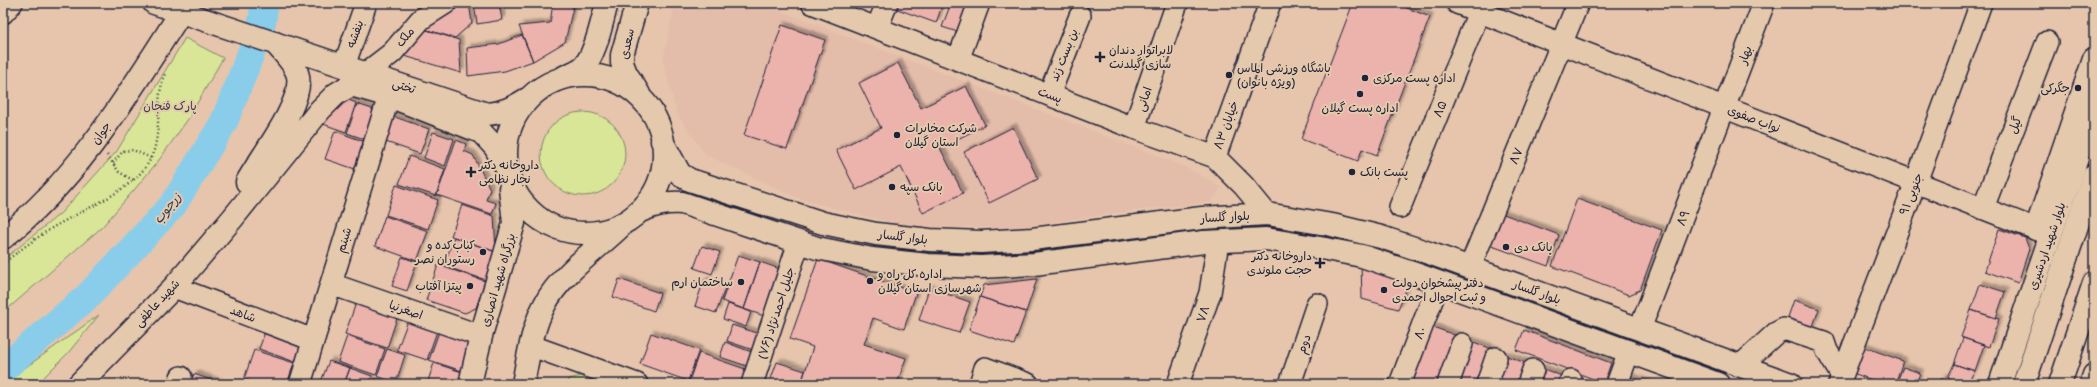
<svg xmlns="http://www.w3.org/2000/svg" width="2097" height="387" viewBox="0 0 2097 387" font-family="Itim,'Playpen Sans Arabic',sans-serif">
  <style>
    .built { fill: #e4bcaa }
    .green { fill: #d9e597; stroke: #7e8469 }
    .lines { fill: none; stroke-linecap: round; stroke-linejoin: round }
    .river { stroke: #8acdeb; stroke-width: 28 }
    .building { fill: #ecb2ac; stroke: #22223b; filter: url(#shadow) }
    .minor-casing { stroke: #22223b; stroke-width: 24 }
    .major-casing { stroke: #22223b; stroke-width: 25 }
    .highway-casing { stroke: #22223b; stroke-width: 25 }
    .path { stroke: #22223b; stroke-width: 2.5; stroke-dasharray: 1 3; stroke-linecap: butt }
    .minor { stroke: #e4c9ac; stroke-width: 21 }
    .major { stroke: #e4c9ac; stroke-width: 22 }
    .highway { stroke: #e4c9ac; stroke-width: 22 }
    .poi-dot { fill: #22223b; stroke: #e4c9ac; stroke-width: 1.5 }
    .labels { text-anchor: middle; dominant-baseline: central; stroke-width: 4; stroke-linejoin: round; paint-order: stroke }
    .street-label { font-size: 12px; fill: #22223b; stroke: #e4c9ac }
    .poi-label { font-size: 12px; fill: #22223b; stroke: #e4c9ac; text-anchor: start }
    .park-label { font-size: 12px; fill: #3d3f49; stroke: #e4c9ac }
    .water-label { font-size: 13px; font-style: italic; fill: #323c55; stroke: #e4c9ac }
  </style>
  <defs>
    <filter id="shadow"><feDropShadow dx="3.5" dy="-3.5" stdDeviation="1" flood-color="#0004"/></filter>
  </defs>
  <rect width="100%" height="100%" fill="#e6c5ac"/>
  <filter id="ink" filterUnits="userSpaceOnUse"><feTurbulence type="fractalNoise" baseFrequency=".025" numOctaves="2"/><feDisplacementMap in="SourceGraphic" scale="8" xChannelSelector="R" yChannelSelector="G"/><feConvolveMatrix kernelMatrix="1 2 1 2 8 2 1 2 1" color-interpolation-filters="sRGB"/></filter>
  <g filter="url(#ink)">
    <path class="built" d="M 675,3 L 760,3 L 1183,166 L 1221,187 L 1211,202 L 1122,212 L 1013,228 L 905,226 L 803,200 L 706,155 L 677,114 L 663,60 Z"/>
    <path class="green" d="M 185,38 L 223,58 L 188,119 L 159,160 L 134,190 L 102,227 L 3,313 L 3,260 L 61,213 L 117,151 Z
      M541 154a42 42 0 1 1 84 0a42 42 0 1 1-84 0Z
      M 99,315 L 68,353 L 37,384 L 6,384 L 22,370 Z
      M 581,376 L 605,383 L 604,384 L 568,384 L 569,379 Z"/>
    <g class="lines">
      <path class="river" d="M 3,369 L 88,296 L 173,205 L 224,122 L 260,30 L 263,17 L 264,3"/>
    </g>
    <path class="building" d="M 451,3 L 469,3 L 472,23 L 455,38 L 417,27 Z
      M 474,3 L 499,3 L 502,20 L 477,24 Z
      M 553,3 L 574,3 L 565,42 L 533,61 L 519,26 L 550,23 Z
      M 890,3 L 943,3 L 936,23 L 889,6 Z
      M 951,3 L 975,3 L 964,34 L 942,27 Z
      M 1353,3 L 1394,3 L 1430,17 L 1377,155 L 1362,149 L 1358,161 L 1301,139 Z
      M 782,25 L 825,40 L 787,149 L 744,135 Z
      M 417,27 L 459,40 L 461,73 L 398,54 Z
      M 522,35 L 533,61 L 505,71 L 468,76 L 467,48 L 499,44 Z
      M 898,63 L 921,108 L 966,86 L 985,125 L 940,148 L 963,193 L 923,213 L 901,167 L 856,190 L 836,150 L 881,128 L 859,83 Z
      M 341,97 L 356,103 L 346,132 L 323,124 Z
      M 357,104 L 372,109 L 377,121 L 370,141 L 347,133 Z
      M 392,116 L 429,129 L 420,154 L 383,141 Z
      M 1013,127 L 1038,179 L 989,203 L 964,152 Z
      M 335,131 L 371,144 L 361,171 L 325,159 Z
      M 433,132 L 454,139 L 445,166 L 424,158 Z
      M 456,140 L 466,144 L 464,151 L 473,155 L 490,189 L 486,200 L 496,203 L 492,214 L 437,195 Z
      M 409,156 L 445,169 L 436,196 L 399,184 Z
      M 396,185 L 438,200 L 428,229 L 386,215 Z
      M 1577,199 L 1662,230 L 1640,290 L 1629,295 L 1552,266 Z
      M 462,205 L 494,216 L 496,252 L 451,236 Z
      M 1501,213 L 1559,235 L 1548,266 L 1489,245 Z
      M 385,216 L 428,231 L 417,261 L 375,246 Z
      M 1999,229 L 2025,238 L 2029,249 L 2018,283 L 1985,271 Z
      M 454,237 L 496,252 L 486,280 L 444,266 Z
      M 702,246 L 720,252 L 712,274 L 694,268 Z
      M 738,255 L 760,262 L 744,309 L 722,301 Z
      M 402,257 L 417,262 L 407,291 L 392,286 Z
      M 818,259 L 916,293 L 904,329 L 873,318 L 864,344 L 906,358 L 897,384 L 801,384 L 813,347 L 790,339 Z
      M 760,262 L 780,269 L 770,318 L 744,309 Z
      M 1361,264 L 1410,281 L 1398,309 L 1362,299 Z
      M 438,265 L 485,281 L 476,308 L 465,313 L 426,300 Z
      M 619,279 L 660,293 L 654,311 L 613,297 Z
      M 1037,279 L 1026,312 L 980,297 L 984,285 Z
      M 704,280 L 725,288 L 716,313 L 695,306 Z
      M 1980,284 L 2005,292 L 1996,318 L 1971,310 Z
      M 929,288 L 970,302 L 959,333 L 919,320 Z
      M 980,297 L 1026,312 L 1014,345 L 969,330 Z
      M 1794,300 L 1819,309 L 1806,346 L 1781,337 Z
      M 356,303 L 397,318 L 387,348 L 345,334 Z
      M 728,304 L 751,312 L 746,327 L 723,319 Z
      M 1971,310 L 1999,319 L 1989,347 L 1961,337 Z
      M 409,318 L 438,328 L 427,360 L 397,350 Z
      M 732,325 L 765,336 L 759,352 L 727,341 Z
      M 267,326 L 303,339 L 295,362 L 259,349 Z
      M 1433,327 L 1460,337 L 1443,384 L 1412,384 Z
      M 440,329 L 476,341 L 465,372 L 429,360 Z
      M 1524,330 L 1611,363 L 1604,383 L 1516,350 Z
      M 651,333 L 699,350 L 688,381 L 640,364 Z
      M 347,336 L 385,349 L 376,375 L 338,362 Z
      M 1963,338 L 1984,345 L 1975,371 L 1954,364 Z
      M 1468,340 L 1495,350 L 1482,384 L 1452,384 Z
      M 725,342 L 754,353 L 750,367 L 720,357 Z
      M 1859,345 L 1903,361 L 1895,384 L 1883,384 L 1850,372 Z
      M 387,349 L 405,355 L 396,383 L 377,376 Z
      M 254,350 L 294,363 L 287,384 L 258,384 L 244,379 Z
      M 699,353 L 748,370 L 743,384 L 698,384 L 689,381 Z
      M 1504,355 L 1531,365 L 1524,384 L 1494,384 Z
      M 329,361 L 350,368 L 344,384 L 320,384 Z
      M 777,362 L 805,371 L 801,384 L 769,384 Z
      M 434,363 L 465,373 L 461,384 L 427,384 Z
      M 1954,364 L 1975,371 L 1966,384 L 1954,384 L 1948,377 Z
      M 1903,367 L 1920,373 L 1916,384 L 1896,384 Z
      M 350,368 L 372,376 L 369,384 L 344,384 Z
      M 1541,368 L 1567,378 L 1565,384 L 1535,384 Z
      M 194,374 L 222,384 L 190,384 Z
      M 1624,375 L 1649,384 L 1620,384 Z
      M 1948,377 L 1954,384 L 1940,384 L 1942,378 Z
      M 375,378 L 392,384 L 373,384 Z"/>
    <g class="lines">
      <g class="minor-casing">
        <path id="minor" d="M 812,3 L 1134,128 L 1215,157 L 1244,186 L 1267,214
          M 1457,3 L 2051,235
          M 3,13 L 12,3
          M 877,28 L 887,3
          M 958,60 L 979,3
          M 344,66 L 366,3
          M 366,73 L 392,53 L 421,19 L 446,3
          M 1049,95 L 1080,16
          M 1134,128 L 1177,3
          M 1215,157 L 1270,3
          M 1400,207 L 1479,12
          M 1983,208 L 2047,42
          M 1470,267 L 1578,3
          M 331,284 L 481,336
          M 174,287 L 313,340
          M 1640,329 L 1764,3
          M 532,346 L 637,384
          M 1740,366 L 1776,333 L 1784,329 L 1824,342 L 1827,351 L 1842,376
          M 179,384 L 181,377
          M 300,384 L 389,96
          M 752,384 L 799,242
          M 980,384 L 985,368 L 1028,384
          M 1178,384 L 1210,293 L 1218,242
          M 1290,384 L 1317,304
          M 1400,384 L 1439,282
          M 1448,384 L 1462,344
          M 1487,384 L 1496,358
          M 1528,384 L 1533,370
          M 1569,384 L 1571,380
          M 1617,384 L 1629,351
          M 1839,384 L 1916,182 L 1981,3"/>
      </g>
      <g class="major-casing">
        <path id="major" d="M 154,3 L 487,114 C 503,113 514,107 527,99
          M 637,3 L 622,55 L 622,63 L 626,73 L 639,94
          M506 154a79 79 0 1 1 158 0a79 79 0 1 1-158 0Z
          M 564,77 C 570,74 578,71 583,67 C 596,55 602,20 607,3
          M 662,141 L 680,174 L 690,180 L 823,223 L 876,234 L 930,240 L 981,242 L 1032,239 L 1202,218 L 1267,214 L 1332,225 L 1381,237 L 1429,253 L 1791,384
          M 247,182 C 261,156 303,105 298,76 C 295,63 283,53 275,43
          M 638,212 C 654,205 665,202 682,203 L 817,248 L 872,259 L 928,265 L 981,267 L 1034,264 L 1204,242 L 1266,239 L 1326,249 L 1362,256 L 1421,276 L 1718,384
          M 2036,229 L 2094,59
          M 3,238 C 79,178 129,93 181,12
          M 79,384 L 174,287 L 232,219 L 320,110 L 336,94 L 351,85 L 389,96 L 481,132 L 495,147 L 507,169
          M 470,384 L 482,332 L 514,223 L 510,188
          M 523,384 C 528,358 532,328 545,304 C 560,275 596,250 620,227
          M 2000,384 L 2094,108
          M 2091,384 L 2094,375"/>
      </g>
      <g class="highway-casing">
        <path id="highway" d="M 2024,384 L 2094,175
          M 2060,384 L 2094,283"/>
      </g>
      <path class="path" d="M 107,155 L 119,172 L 133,180
        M 113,163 L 123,151 L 133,150 L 151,158
        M 3,264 C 18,251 35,239 52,228 C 83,209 135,191 151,158 C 163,131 154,100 165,74"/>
      <use href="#minor" class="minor"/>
      <use href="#major" class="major"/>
      <use href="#highway" class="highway"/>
    </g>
  </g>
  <g class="poi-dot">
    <path d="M1098 51h4v4h4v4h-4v4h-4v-4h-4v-4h4z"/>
    <circle cx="1229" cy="75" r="4"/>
    <circle cx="1365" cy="78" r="4"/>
    <circle cx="2078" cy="88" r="4"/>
    <circle cx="1360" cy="94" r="4"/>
    <circle cx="897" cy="135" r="4"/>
    <path d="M469 166h4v4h4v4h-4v4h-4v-4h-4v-4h4z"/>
    <circle cx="1352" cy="172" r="4"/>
    <circle cx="892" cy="187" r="4"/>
    <circle cx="1506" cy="247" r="4"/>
    <circle cx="483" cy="252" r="4"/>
    <path d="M1318 257h4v4h4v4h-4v4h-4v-4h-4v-4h4z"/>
    <circle cx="870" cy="281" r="4"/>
    <circle cx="741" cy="282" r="4"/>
    <circle cx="470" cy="286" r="4"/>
    <circle cx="1384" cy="290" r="4"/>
  </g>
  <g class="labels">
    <g class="street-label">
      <text transform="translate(355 34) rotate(-70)">بنفشه</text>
      <text transform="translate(405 37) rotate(-50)">ملک</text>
      <text transform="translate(627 44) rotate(-78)">سعدی</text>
      <text transform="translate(1064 55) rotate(-68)">بن بست زند</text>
      <text transform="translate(1745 55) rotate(-70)">بهار</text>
      <text transform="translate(404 86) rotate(19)">تختی</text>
      <text transform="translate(1050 95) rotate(21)">پست</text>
      <text transform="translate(1144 99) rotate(-71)">امانی</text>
      <text transform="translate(1440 109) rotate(-68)">۸۵</text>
      <text transform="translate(1754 119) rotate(21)">نواب صفوی</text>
      <text transform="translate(1226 125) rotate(-70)">خیابان ۸۳</text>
      <text transform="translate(2015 125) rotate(-69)">گیل</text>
      <text transform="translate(101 133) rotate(-55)">جوان</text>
      <text transform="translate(1516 156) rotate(-68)">۸۷</text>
      <text transform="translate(1911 194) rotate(-69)">۹۱ جنوبی</text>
      <text transform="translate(1225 217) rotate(-3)">بلوار گلسار</text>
      <text transform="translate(1683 218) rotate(-69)">۸۹</text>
      <text transform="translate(903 237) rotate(7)">بلوار گلسار</text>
      <text transform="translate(344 240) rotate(-73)">شبنم</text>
      <text transform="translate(2047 246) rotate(-71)">بلوار شهید اردشیری</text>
      <text transform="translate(498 280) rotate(-74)">بزرگراه شهید انصاری</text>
      <text transform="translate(1537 292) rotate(20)">بلوار گلسار</text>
      <text transform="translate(157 303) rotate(-47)">شهید عاطفی</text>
      <text transform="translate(406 310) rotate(19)">اصغرنیا</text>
      <text transform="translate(776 313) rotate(-72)">جلیل احمدنژاد (۷۶)</text>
      <text transform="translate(243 314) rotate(21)">شاهد</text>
      <text transform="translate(1203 314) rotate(-71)">۷۸</text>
      <text transform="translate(1420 333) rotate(-69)">۸۰</text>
      <text transform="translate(1304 344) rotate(-71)">دوم</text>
    </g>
    <g class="poi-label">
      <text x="1109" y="50">لابراتوار دندان<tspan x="1109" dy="14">سازی گیلدنت</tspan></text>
      <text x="1237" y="68">باشگاه ورزشی الماس<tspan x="1237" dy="14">(ویژه بانوان)</tspan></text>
      <text x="1373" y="78">اداره پست مرکزی</text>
      <text x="2070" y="88" text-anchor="end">جگرکی</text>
      <text x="1360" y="108" text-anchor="middle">اداره پست گیلان</text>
      <text x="905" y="128">شرکت مخابرات<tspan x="905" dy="14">استان گیلان</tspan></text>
      <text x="479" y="165">داروخانه دکتر<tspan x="479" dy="14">نجار نظامی</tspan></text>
      <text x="1360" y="172">پست بانک</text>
      <text x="900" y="187">بانک سپه</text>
      <text x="475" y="245" text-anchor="end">کباب‌کده و<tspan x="475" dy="14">رستوران نصر</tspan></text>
      <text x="1514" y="247">بانک دی</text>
      <text x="1312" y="256" text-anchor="end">داروخانه دکتر<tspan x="1312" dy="14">حجت ملوندی</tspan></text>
      <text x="878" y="274">اداره کل راه و<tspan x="878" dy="14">شهرسازی استان گیلان</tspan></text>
      <text x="733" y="282" text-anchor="end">ساختمان ارم</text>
      <text x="1392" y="283">دفتر پیشخوان دولت<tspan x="1392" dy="14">و ثبت احوال احمدی</tspan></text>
      <text x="462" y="286" text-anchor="end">پیتزا آفتاب</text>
    </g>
    <g class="park-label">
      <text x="170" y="106">پارک فنجان</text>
    </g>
    <g class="water-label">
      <text transform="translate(167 208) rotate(-51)">زرجوب</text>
    </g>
  </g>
  <rect width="2097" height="387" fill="none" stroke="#e4c9ac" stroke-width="16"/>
  <rect x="8" y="8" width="2081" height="371" fill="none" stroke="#22223b" stroke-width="1.5" filter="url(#ink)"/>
</svg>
